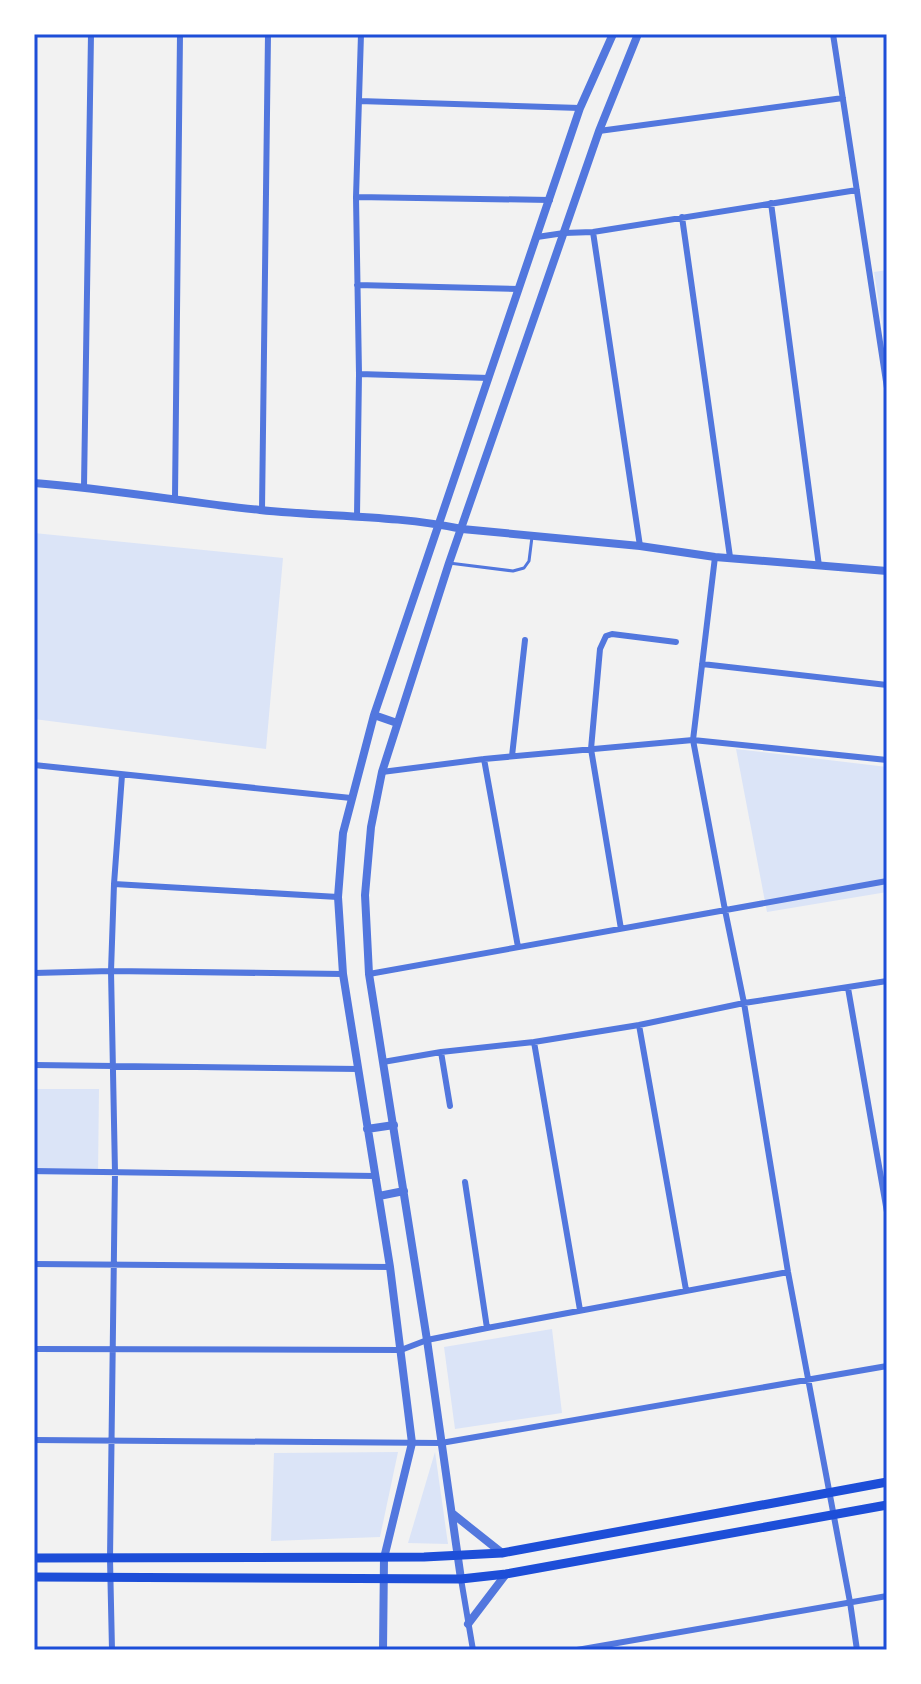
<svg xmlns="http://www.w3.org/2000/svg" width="921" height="1684" viewBox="0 0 921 1684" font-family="Figtree,sans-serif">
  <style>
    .green { fill: #dbe4f7 }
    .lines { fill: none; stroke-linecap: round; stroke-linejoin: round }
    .service { stroke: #5277de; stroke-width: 3 }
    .minor { stroke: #5277de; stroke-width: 6 }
    .tertiary { stroke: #5277de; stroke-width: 8 }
    .secondary { stroke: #1d4ed8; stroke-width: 9 }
    .neatline { fill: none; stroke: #1d4ed8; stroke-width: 3 }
  </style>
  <rect width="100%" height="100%" fill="#f2f2f2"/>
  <path class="green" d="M 887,270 L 887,329 L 883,330 L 874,272 Z
    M 34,533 L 283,558 L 266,749 L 34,719 Z
    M 736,749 L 887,767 L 887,892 L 767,912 Z
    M 34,1089 L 99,1089 L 98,1175 L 34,1175 Z
    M 552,1329 L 562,1413 L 455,1429 L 444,1347 Z
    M 398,1452 L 380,1537 L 271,1541 L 274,1453 Z
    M 435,1452 L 448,1544 L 408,1543 Z"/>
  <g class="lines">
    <path class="service" d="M 449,563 L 513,571 L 524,568 L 529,561 L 532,537"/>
    <path class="minor" d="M 833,34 L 887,388
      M 359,101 L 580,108
      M 599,131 L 843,98
      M 356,197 L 550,200
      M 771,203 L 819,566
      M 682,217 L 730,557
      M 593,232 L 640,546
      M 537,237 L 564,233 L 593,232 L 857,190
      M 357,285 L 519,289
      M 359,374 L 489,378
      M 84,487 L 91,34
      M 175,498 L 180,34
      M 262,510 L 268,34
      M 357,516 L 359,374 L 356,197 L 361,34
      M 715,557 L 693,740 L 725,910 L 744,1003 L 788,1272 L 850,1602 L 857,1650
      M 702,664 L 887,685
      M 512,756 L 525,640
      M 484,759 L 518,947
      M 34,765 L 351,798
      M 382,772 L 484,759 L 693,740 L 887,760
      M 114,884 L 338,897
      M 621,929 L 591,749 L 600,649 L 606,636 L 612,634 L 676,642
      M 34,973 L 111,971 L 343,974
      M 369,974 L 887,881
      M 848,988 L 887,1212
      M 639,1025 L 686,1290
      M 534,1042 L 580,1310
      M 441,1052 L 450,1106
      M 383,1062 L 441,1052 L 534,1042 L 639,1025 L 744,1003 L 887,981
      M 34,1065 L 359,1069
      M 34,1171 L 375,1176
      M 465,1182 L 487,1328
      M 34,1264 L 390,1267
      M 34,1349 L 401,1350 L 427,1340 L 487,1328 L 788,1272
      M 34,1440 L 441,1443 L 887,1366
      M 461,1579 L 473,1650
      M 112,1650 L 110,1559 L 115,1172 L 111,971 L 114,884 L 122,775
      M 577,1650 L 887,1596"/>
    <path class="tertiary" d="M 34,483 C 110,489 185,502 260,510 C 328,517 396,515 462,529 L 640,546 L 715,557 L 887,571
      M 374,715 L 397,723
      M 367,1129 L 394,1125
      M 379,1196 L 404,1191
      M 453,1514 L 502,1553
      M 461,1579 L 427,1340 L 369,974 L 365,895 L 371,827 L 382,772 L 449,563 L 599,131 L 638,34
      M 468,1624 L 506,1574
      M 383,1650 L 384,1558 L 412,1443 L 390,1267 L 343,974 L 338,897 L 343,833 L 374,715 L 580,108 L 613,34"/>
    <path class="secondary" d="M 34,1558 L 424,1557 L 502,1553 L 887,1482
      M 34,1577 L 461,1579 L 506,1574 L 887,1505"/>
  </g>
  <rect width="921" height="1684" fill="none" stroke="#ffffff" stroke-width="72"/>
  <rect x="36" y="36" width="849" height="1612" class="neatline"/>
</svg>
